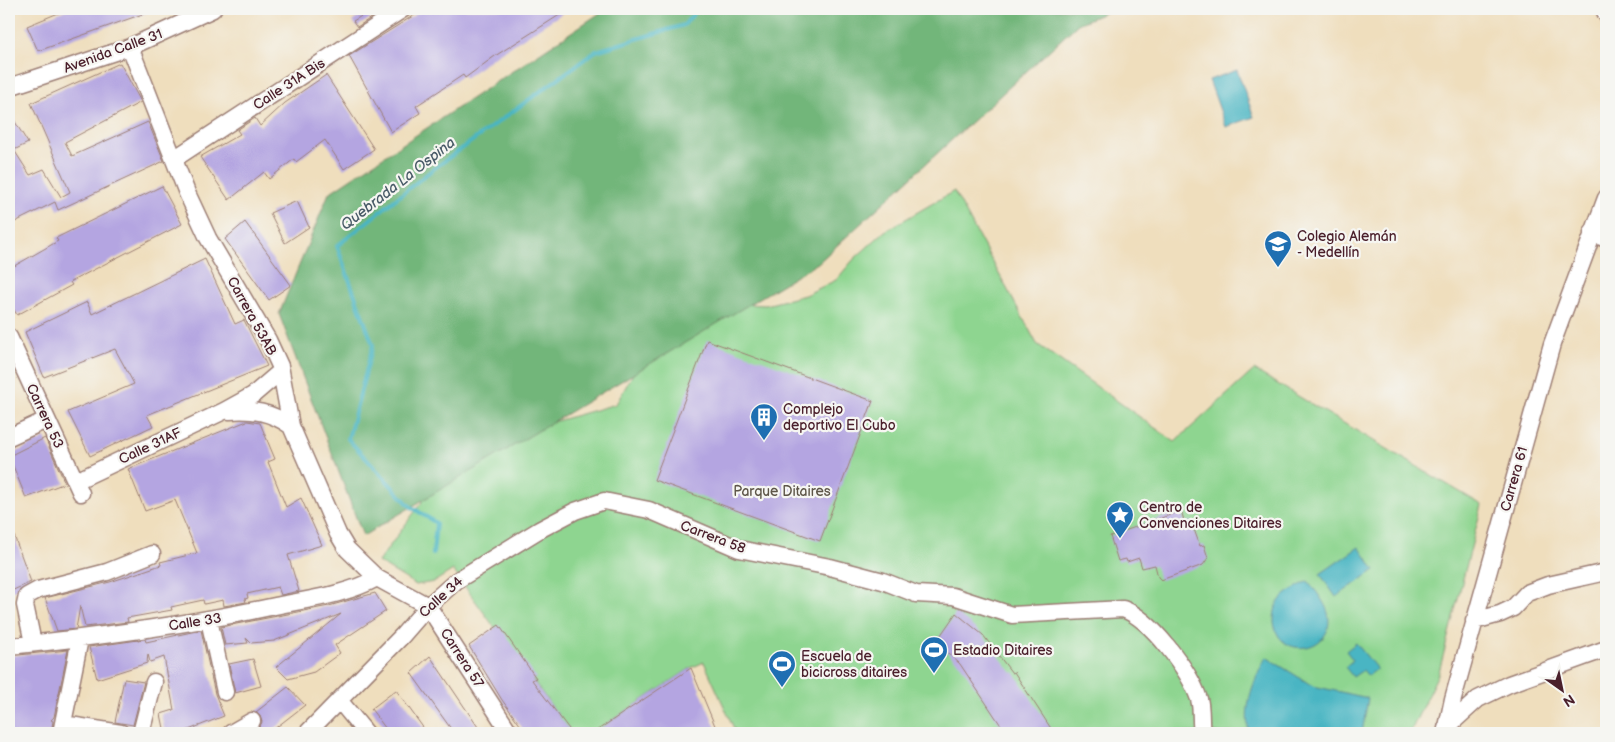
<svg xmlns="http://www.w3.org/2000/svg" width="1615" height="742" viewBox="0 0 1615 742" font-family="'Balsamiq Sans',sans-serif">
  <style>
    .green { fill: #8ed590; stroke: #6c7a5e }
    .forest { fill: #72b67a; stroke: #5e6a52 }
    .water { fill: #48b5c3; stroke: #496a77 }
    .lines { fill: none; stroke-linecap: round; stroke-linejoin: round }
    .stream { stroke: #48b5c3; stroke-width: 4 }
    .building { fill: #b4a5e1 }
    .minor-casing { stroke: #9c7e74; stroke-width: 19 }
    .minor { stroke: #fff; stroke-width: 16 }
    .labels { text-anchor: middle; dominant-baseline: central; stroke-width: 4.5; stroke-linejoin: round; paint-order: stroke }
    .street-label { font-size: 14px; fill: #4a1f2b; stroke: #f6f6f2 }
    .poi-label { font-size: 14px; fill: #4a1f2b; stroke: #f6f6f2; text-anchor: start }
    .park-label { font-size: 14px; fill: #5e5649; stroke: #f6f6f2 }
    .water-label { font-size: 15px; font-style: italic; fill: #495b68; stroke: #f6f6f2 }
  </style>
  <rect width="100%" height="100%" fill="#f6f6f2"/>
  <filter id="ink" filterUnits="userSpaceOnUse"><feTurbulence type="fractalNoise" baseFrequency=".02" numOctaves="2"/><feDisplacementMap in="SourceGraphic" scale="10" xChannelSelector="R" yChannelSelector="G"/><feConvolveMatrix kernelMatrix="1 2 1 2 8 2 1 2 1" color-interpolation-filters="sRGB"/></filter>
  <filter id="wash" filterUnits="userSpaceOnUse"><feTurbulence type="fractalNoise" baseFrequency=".0096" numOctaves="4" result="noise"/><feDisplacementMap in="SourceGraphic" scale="20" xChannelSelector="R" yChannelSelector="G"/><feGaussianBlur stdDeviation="1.12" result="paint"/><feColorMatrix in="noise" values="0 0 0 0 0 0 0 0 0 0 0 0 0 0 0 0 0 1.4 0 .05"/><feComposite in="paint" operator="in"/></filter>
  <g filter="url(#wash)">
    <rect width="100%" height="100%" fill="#efdebd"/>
    <path class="green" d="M 954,191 L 1037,344 L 1175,442 L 1254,370 L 1482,505 L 1439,672 L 1410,733 L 736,733 L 704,662 L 691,668 L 593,733 L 571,733 L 453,570 L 434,582 L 416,585 L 378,562 L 427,495 L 504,436 L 616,404 L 677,296 L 718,303 L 766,305 L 805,295 L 836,280 L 854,259 L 885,231 Z"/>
    <path class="forest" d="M 606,9 L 1113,9 L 1078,24 L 818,263 L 363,536 L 279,314 L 329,193 Z"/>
    <path class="water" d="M 1237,70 L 1254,117 L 1226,127 L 1209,80 Z
      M 1359,547 L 1375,570 L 1336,597 L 1320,574 Z
      M 1308,581 C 1315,590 1325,602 1328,613 C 1337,652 1278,662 1274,622 C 1274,615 1275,606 1280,600 C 1287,592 1299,586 1308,581 Z
      M 1356,643 L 1377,669 L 1368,676 L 1363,670 L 1353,677 L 1345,667 L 1353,660 L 1346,651 Z
      M 1266,657 L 1313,686 L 1368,698 L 1362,733 L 1249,733 C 1243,705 1254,681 1266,657 Z"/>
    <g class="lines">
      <path class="stream" d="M 433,554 L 436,523 L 410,506 L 348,439 L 373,345 L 337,246 L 428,173 L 596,51 L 684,25 L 698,9"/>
    </g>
    <g id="blocks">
      <path class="building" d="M 68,9 L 154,9 L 154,10 L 38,51 L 27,26 Z
        M 373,9 L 378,9 L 380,12 L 357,27 L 353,21 Z
        M 424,9 L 569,9 L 495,56 L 465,78 L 463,75 L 416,106 L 420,113 L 391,132 L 349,56 Z
        M 120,63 L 141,102 L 65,142 L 72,156 L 148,122 L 164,161 L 58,210 L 55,202 L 9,225 L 9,112 L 28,143 L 14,150 L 30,175 L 44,169 L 61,197 L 70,192 L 31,103 Z
        M 326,75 L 374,149 L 344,169 L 325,140 L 296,162 L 294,159 L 269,179 L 264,172 L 229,200 L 200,157 L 240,134 L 237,130 L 255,118 L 260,126 L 285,103 Z
        M 162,186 L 182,224 L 70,282 L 72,285 L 17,315 L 9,301 L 9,269 L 58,241 L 56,238 Z
        M 297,201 L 309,227 L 285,243 L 270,213 Z
        M 245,222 L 291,285 L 269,300 L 225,239 Z
        M 205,259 L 235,324 L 244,320 L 267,366 L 147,415 L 153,426 L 90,456 L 68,412 L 134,384 L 115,349 L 44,377 L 25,332 L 87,302 L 92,314 Z
        M 707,340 L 873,401 L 820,541 L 654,480 Z
        M 247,421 L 260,423 L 275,459 L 268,462 L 286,507 L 301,498 L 322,545 L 288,555 L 299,591 L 281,595 L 278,587 L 247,594 L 248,598 L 245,599 L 246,602 L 224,606 L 223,600 L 204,604 L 203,600 L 171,607 L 172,610 L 127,618 L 128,622 L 85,627 L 80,606 L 76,629 L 57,631 L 45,598 L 110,582 L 161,565 L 160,562 L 197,553 L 175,500 L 145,511 L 128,469 Z
        M 45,438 L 65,483 L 26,498 L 9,456 Z
        M 1181,511 L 1185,523 L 1191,521 L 1200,546 L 1204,545 L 1208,558 L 1203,565 L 1161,580 L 1158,577 L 1155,565 L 1142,568 L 1139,558 L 1127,562 L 1126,559 L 1118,561 L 1110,536 Z
        M 9,522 L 31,582 L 9,592 Z
        M 375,593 L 386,611 L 335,645 L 340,653 L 314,672 L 288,679 L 276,667 L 341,614 L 274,641 L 251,643 L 246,638 L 248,643 L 225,645 L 221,627 L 329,606 Z
        M 956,613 L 983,635 L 1012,673 L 1014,672 L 1054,733 L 1006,733 L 960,664 L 936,642 Z
        M 499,625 L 536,678 L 532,680 L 572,733 L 526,733 L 502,700 L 469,646 Z
        M 201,630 L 215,694 L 224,716 L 181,733 L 165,733 L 161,714 L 174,710 L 164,657 L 150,662 L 148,654 L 147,663 L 97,679 L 89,647 L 145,639 L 146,642 Z
        M 68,650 L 54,717 L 51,720 L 53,721 L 51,733 L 9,733 L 9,656 Z
        M 430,656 L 482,733 L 454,733 L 411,673 Z
        M 253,659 L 261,686 L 235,693 L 229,664 Z
        M 691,668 L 718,733 L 593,733 L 685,672 Z
        M 124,679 L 144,682 L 133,725 L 115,722 Z
        M 288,687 L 305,705 L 269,733 L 251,733 L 260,726 L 262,722 L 260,716 L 256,712 Z
        M 396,690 L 427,733 L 389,733 L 371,709 Z"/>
    </g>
  </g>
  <g filter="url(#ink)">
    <use href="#blocks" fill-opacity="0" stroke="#9c7e74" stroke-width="1"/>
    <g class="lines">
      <g class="minor-casing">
        <path id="minor" d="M 1604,9 L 1606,14
          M 130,47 L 187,193 L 208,238 L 268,340 L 280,366 L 291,426 L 338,534 L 347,549 L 377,578 L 428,606 L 510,733
          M 9,87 L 130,47 L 213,9
          M 174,159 L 403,9
          M 1592,233 L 1606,239
          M 9,337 L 81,493
          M 229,411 C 253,409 271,412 291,426
          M 9,437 L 46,420
          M 76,481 L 224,411 L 253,395 L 281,371
          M 209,620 L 225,692
          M 1474,621 L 1500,614 L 1513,608 L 1527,593 L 1548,585 L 1606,572
          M 33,643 L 25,605 L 27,596 L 38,590 L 107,572 L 152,554
          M 9,646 C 98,637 187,625 275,606 C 309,599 346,595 377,578
          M 339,700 L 366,733
          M 63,724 L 121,733
          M 1447,727 L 1453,699 L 1552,344 L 1606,198
          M 1446,728 L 1478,699 L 1509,684 L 1606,649
          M 61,733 L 80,639
          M 141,733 L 154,682
          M 231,733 L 252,721
          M 307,733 L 402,636 L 428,606 L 456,581 L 539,530 L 575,511 L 604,501 L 649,510 L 739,549 L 830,567 L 883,581 L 916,594 L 953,596 L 1012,615 L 1123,609 C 1151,619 1189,670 1199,699 C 1202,709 1200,722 1202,733"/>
      </g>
      <use href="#minor" class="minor"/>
    </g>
  </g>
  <defs>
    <g id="school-pin" transform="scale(1.4375)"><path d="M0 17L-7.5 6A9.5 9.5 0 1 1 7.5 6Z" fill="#1f6fb2" stroke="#f6f6f2"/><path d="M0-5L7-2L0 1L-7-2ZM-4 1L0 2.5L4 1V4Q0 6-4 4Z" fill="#fff"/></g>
    <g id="building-pin" transform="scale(1.4375)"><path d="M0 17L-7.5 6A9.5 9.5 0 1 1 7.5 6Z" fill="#1f6fb2" stroke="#f6f6f2"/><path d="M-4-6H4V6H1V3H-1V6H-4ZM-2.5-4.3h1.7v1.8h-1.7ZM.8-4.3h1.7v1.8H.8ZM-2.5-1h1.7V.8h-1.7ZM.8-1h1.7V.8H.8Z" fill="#fff"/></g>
    <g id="sight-pin" transform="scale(1.4375)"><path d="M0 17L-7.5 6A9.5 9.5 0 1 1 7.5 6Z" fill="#1f6fb2" stroke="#f6f6f2"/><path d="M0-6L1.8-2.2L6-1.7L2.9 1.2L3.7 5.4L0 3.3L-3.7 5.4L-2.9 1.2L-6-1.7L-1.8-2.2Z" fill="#fff"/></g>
    <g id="stadium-pin" transform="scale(1.4375)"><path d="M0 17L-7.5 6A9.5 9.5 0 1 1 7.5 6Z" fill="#1f6fb2" stroke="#f6f6f2"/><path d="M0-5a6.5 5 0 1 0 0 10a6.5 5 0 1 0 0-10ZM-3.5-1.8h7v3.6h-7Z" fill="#fff"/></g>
  </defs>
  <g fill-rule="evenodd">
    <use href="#school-pin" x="1278" y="244"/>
    <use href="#building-pin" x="764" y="417"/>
    <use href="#sight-pin" x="1120" y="515"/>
    <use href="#stadium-pin" x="934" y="650"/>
    <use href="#stadium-pin" x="782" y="664"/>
  </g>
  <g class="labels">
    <g class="street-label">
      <text transform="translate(113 51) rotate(-20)">Avenida Calle 31</text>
      <text transform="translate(289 84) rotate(-33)">Calle 31A Bis</text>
      <text transform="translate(252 316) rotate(61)">Carrera 53AB</text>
      <text transform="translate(45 416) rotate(65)">Carrera 53</text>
      <text transform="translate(150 446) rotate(-25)">Calle 31AF</text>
      <text transform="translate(1514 479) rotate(-74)">Carrera 61</text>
      <text transform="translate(713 537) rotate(21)">Carrera 58</text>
      <text transform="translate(441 597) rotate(-42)">Calle 34</text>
      <text transform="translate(195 622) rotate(-9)">Calle 33</text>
      <text transform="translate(462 658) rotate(57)">Carrera 57</text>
    </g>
    <g class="poi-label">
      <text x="1297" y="236">Colegio Alemán<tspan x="1297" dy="16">- Medellín</tspan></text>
      <text x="783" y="409">Complejo<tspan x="783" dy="16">deportivo El Cubo</tspan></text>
      <text x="1139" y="507">Centro de<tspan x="1139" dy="16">Convenciones Ditaires</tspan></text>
      <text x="953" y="650">Estadio Ditaires</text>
      <text x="801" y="656">Escuela de<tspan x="801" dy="16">bicicross ditaires</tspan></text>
    </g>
    <g class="park-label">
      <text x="782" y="491">Parque Ditaires</text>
    </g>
    <g class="water-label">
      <text transform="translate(398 184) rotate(-38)">Quebrada La Ospina</text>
    </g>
  </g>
  <rect width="1615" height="742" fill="none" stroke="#f6f6f2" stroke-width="30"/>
  <g transform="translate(1562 690) rotate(147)" stroke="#f6f6f2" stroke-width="4" paint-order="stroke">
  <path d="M0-4L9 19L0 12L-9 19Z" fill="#4a1f2b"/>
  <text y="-8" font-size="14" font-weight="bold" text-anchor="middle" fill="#4a1f2b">N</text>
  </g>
</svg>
